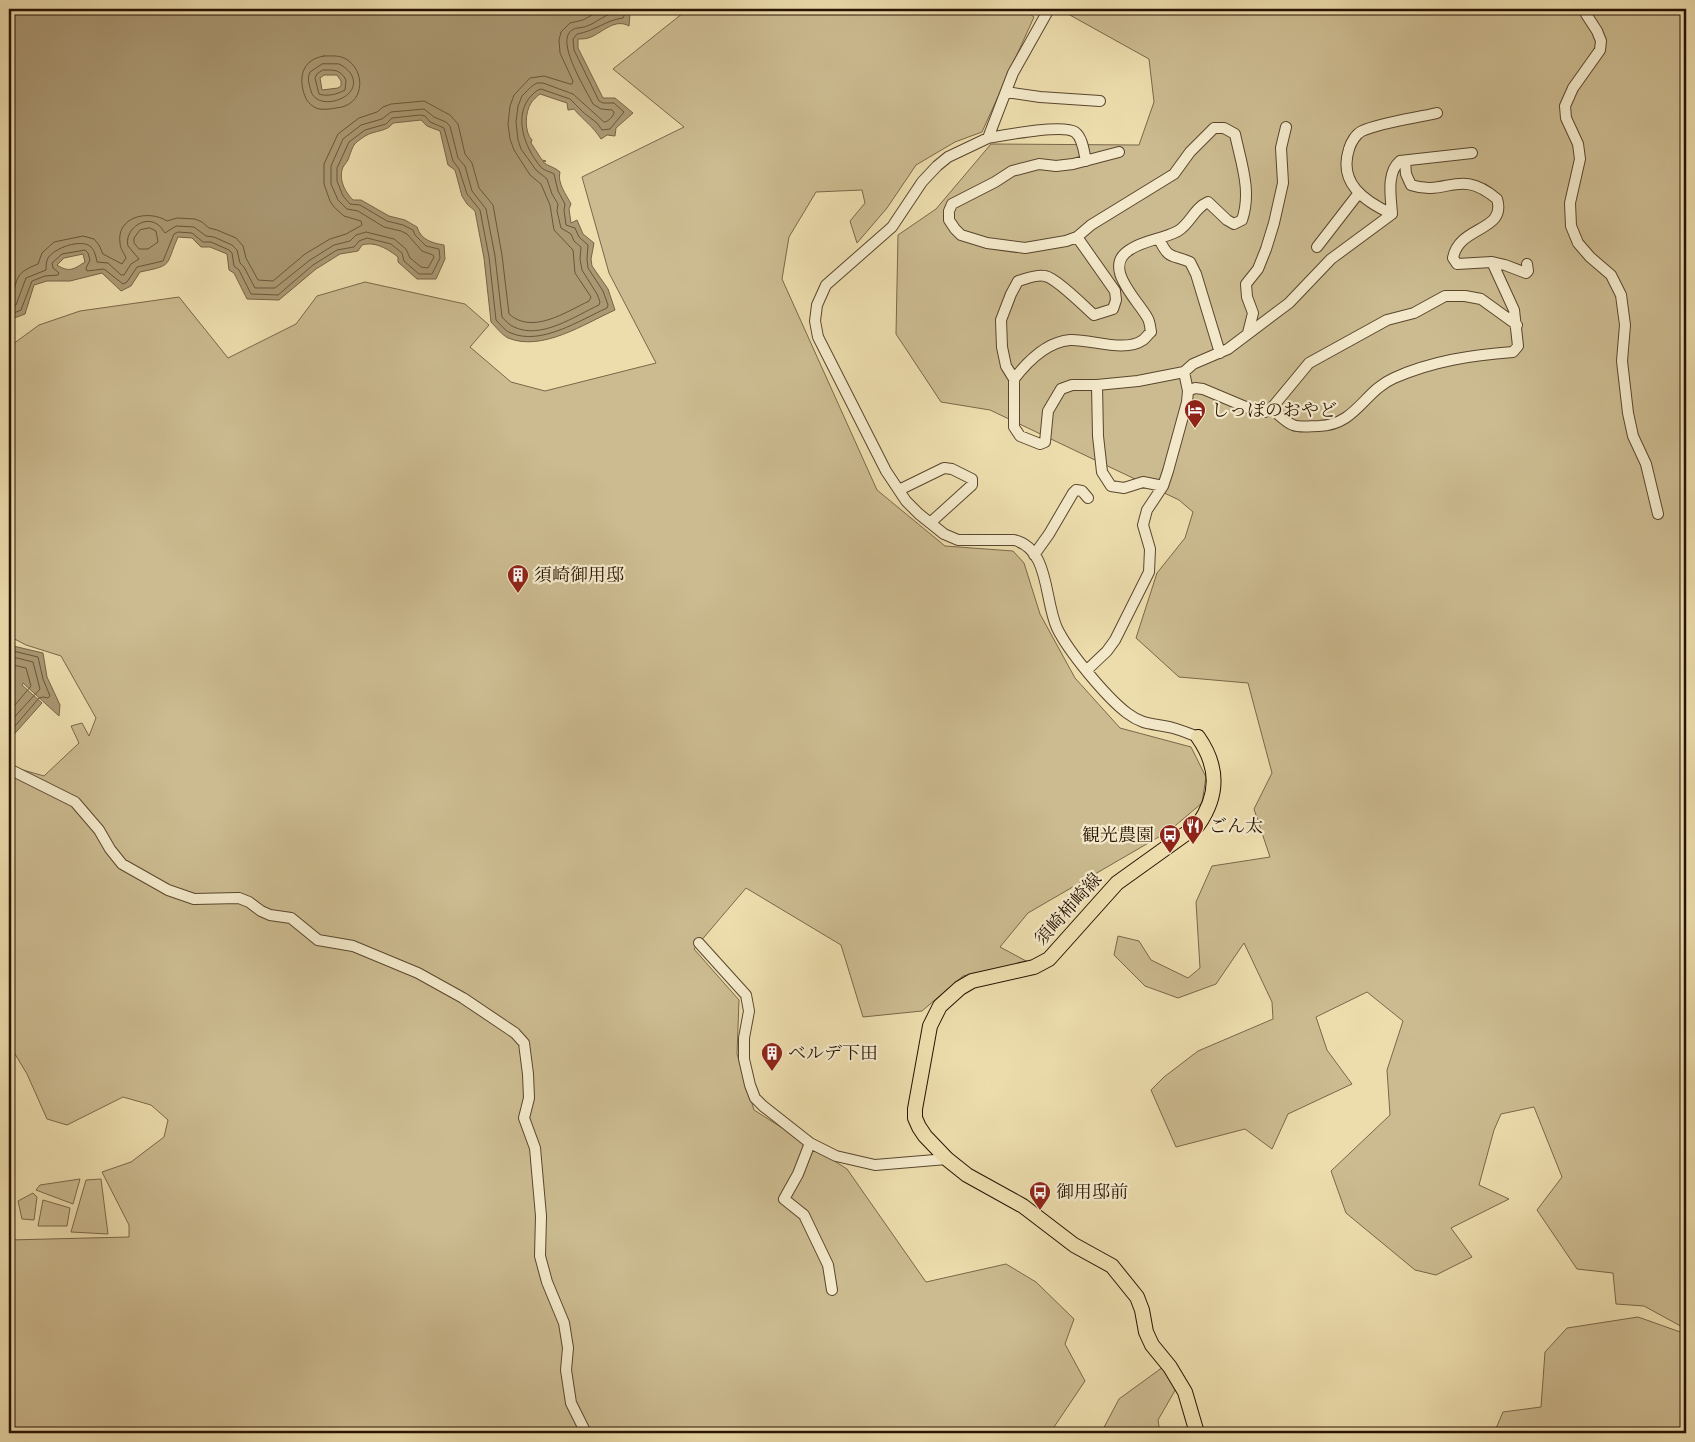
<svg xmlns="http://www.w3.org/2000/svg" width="1695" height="1442" viewBox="0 0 1695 1442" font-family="'IM FELL Great Primer','Noto Serif JP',serif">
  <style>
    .green { fill: #ccbb90; stroke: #7a6749 }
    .water { fill: #aa9873; stroke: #766346; fill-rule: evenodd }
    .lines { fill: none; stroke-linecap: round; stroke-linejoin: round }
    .shore { stroke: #69563a; stroke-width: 1 }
    .minor-casing { stroke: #59462d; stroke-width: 12 }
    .major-casing { stroke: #281302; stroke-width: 16 }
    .minor { stroke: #f3e9ca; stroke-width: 10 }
    .major { stroke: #edddad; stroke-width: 14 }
    .labels { text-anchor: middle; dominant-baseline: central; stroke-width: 4.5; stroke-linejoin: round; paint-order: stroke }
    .poi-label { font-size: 18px; fill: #281302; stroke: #f3e9ca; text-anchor: start }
    .street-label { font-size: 18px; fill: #281302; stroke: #f3e9ca }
  </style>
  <rect width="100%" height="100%" fill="#edddad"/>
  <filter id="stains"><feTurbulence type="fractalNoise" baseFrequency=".004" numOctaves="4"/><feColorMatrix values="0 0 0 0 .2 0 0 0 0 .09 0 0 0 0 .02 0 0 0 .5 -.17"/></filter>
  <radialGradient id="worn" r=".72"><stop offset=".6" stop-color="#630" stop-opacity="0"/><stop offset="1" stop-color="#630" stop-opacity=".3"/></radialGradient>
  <path class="green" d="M 688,9 L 1023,9 L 1034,17 L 982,132 L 955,142 L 916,165 L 887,208 L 857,243 L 850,221 L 865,203 L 862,190 L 816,192 L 789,237 L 782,279 L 877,490 L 945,546 L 1013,551 L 1024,563 L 1040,614 L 1075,678 L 1120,728 L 1191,747 L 1206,777 L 1202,803 L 1169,831 L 1028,913 L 1000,947 L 1028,962 L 963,976 L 922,1011 L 863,1017 L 841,945 L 746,888 L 694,949 L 739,1000 L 737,1054 L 754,1110 L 847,1169 L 926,1282 L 1006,1264 L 1036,1282 L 1074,1319 L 1065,1344 L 1085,1381 L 1050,1433 L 9,1433 L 9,1240 L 129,1237 L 129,1225 L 102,1172 L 131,1162 L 164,1137 L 168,1120 L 151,1105 L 123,1097 L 67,1125 L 47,1119 L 27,1074 L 9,1044 L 9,766 L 44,776 L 79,743 L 71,726 L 82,723 L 89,736 L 96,718 L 61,656 L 26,645 L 9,636 L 9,347 L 39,325 L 80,311 L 179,297 L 228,358 L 296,324 L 317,296 L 365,282 L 465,304 L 489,325 L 470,347 L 511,382 L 545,391 L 656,363 L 609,273 L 582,177 L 684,127 L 613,69 Z
    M 1059,9 L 1686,9 L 1686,1329 L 1644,1306 L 1616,1304 L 1613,1273 L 1577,1269 L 1537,1210 L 1562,1177 L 1534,1107 L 1501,1114 L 1494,1130 L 1479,1185 L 1509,1199 L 1451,1228 L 1472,1257 L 1436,1275 L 1415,1270 L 1346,1213 L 1331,1171 L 1390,1115 L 1387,1070 L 1403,1021 L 1367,992 L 1316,1017 L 1327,1050 L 1352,1084 L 1288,1114 L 1272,1149 L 1245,1129 L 1176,1147 L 1151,1090 L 1164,1077 L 1198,1051 L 1273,1019 L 1272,1002 L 1244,943 L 1216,984 L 1178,998 L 1145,986 L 1114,955 L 1118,936 L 1139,941 L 1151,960 L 1188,978 L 1200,968 L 1196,902 L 1212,866 L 1270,857 L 1254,809 L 1272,773 L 1248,683 L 1179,677 L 1136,638 L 1157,573 L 1185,538 L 1193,512 L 1179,500 L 990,410 L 941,402 L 896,334 L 898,235 L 936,209 L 991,144 L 1139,145 L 1154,102 L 1149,59 Z
    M 80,1179 L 73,1204 L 36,1190 L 40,1185 Z
    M 101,1179 L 108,1234 L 71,1232 L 86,1180 Z
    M 33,1193 L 37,1197 L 34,1220 L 22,1219 L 18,1201 Z
    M 43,1200 L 70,1208 L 67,1226 L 38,1226 Z
    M 1638,1317 L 1686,1334 L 1686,1433 L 1494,1433 L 1503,1412 L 1541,1407 L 1545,1352 L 1567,1328 Z
    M 1163,1367 L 1177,1387 L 1158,1420 L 1160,1433 L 1101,1433 L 1119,1399 Z"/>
  <path class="water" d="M 9,9 L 639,9 L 630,14 L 629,26 C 615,18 603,32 591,37 C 587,39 582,39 578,39 L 578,48 L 603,98 L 615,98 L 633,113 L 616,128 L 615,136 L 607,135 L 601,139 C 592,125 584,121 574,109 L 568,110 L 567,103 L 540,94 C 537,96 533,100 531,103 C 525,112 524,132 532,140 L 531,143 L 542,160 L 546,161 L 543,162 C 549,167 555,167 560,172 C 557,183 566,194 571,204 L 569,209 L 571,223 L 577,220 L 583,234 L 594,243 L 591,259 L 592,266 L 608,289 L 615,310 C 584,324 542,352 508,338 C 502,335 496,327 491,322 L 484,258 L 475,211 L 467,204 L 462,196 L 455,170 L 448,165 L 440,131 L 427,126 L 421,120 L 393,123 C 387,132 375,130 365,136 C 352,145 354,144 349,157 C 348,161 345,164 343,167 C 338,179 345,192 353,200 L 361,200 L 389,216 L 405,220 L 417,227 C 421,240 432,243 444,245 L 445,259 L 436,279 L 417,279 L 398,262 L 398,257 C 388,249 375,241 362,245 L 358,251 L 340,254 L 316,269 L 279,300 L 247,299 L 234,273 L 229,270 L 227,254 L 210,247 L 201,247 L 192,238 L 178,237 C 165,266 174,265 140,272 L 131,286 L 121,291 L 102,273 L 70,281 L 47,281 L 34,285 L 25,314 L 9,320 ZM 324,75 L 337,75 L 341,81 L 341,86 L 338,88 L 322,90 L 320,78 ZM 83,254 L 85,262 C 74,269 69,273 57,265 L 64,258 Z
    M 9,645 L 43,653 L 47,677 L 60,705 L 59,716 L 23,683 L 22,685 L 42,703 L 9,740 Z"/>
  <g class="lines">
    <path class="shore" d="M 324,56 C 331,56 339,55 346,59 C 365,70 365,101 342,107 C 335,108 323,111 316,108 C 308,104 305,98 303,90 C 299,73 305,59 324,56 Z
      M 339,64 C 344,66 348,70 351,74 C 365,98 317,113 311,91 C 309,84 307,78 310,72 L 322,64 Z
      M 323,70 C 334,70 340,69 346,80 L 345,90 C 338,94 327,97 319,94 L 315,78 L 317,74 Z
      M 150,228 L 156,231 L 158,242 L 148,249 L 139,249 L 134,243 L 134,238 L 140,230 Z
      M 9,300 C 21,280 10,275 38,264 L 42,253 L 54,242 L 83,236 L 94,239 L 99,245 L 103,254 L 122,264 L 126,258 C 124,253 120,248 120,243 C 116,217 148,209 167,221 L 177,218 L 195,219 L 202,222 L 209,228 L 217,230 L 236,238 L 243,246 L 246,258 L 258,280 L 273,281 L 305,254 L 330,239 L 346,234 L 362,225 L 361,221 L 344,216 L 334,207 L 330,201 L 324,184 L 324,164 L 338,134 L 359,118 L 377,112 L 383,107 L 391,104 L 424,101 L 450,115 L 458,124 L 465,154 L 472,163 L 479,188 L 493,205 L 502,255 L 509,314 C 532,335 566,312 589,301 L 591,297 L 575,273 L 573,250 L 554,230 L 550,205 L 541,184 L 530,175 L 514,150 L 510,139 L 508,124 L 510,106 L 514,95 L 530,78 L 544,76 L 570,84 L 572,84 L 573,81 L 560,53 L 559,40 L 561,32 L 570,23 L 583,20 L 603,9
      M 9,308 L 16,305 L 26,278 L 46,270 C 46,266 46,262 48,258 C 54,248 82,238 91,247 C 95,251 96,257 97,262 L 108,263 L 121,275 L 124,275 L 131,264 L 139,259 L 128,246 C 124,231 143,215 157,224 C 161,226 163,231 165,233 L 176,226 L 194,227 L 206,236 L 214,237 L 232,245 L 237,250 L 240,263 L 244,267 L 255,288 L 275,288 L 310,260 L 334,245 L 350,241 L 356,235 L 366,232 L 394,239 L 406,249 L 410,258 L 421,267 L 428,268 L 434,257 L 433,255 L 422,251 L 407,234 L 401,231 L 384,227 L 358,211 L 347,209 L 338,200 L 331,184 L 331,166 L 343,139 L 361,125 L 382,119 L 391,112 L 424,109 L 434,117 L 446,122 L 450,126 L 458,158 L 465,166 L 472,191 L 486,209 L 495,256 L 502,317 C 506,321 509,325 514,327 C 541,340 575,316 599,305 L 600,302 L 597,294 L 582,270 L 580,259 L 581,247 L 574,241 L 571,234 L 561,228 L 557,211 L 558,204 L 552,194 L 547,179 L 536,170 L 521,149 L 518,140 L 516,122 L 518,106 L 522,96 L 532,86 L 537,83 L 543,83 L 573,94 L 604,122 C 608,122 614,116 614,112 L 612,110 L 601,109 L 593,104 C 586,90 559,47 569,33 C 574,26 581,29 587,26 C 598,22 606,13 618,12 L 620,9
      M 9,315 L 21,310 L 32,281 L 45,276 L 58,275 L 59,273 L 53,268 L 52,263 L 62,254 L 85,250 L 88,253 L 90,260 L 86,268 L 87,271 L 104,269 L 123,284 L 127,282 L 137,267 L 163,261 L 174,234 L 178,232 L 192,233 L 203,242 L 211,242 L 229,250 L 232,253 L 234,266 L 239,270 L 251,294 L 278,295 L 313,265 L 337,250 L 354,247 L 359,241 L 367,238 L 391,244 L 402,253 L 404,261 L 419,274 L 432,274 L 440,258 L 439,249 L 426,246 L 415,235 L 413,230 L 403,225 L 387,221 L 360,205 L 350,204 L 343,196 L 337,181 L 337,168 L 349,142 L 365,130 L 386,124 L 392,118 L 420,115 L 425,116 L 430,122 L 444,128 L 453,161 L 459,169 L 467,194 L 480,210 L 489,257 L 496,320 C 501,325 505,331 511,333 C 541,346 580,320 607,308 L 608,305 L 603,291 L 588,268 L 587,259 L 588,245 L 579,237 L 575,228 L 566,225 L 564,210 L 565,204 L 558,191 L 554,174 C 549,171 544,171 540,166 C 525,148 512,115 532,95 C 535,92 537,90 541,89 L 570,99 L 584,113 L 597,123 L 602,130 L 610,129 L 624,112 L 614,103 L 603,103 L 599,101 L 574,50 L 573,39 L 577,34 C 595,31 606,20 623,18 L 626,11 L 629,9
      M 9,650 L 38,657 L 43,679 L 50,696 L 48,698 L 43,697 L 39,698 L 9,733
      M 9,656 L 33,662 L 40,689 L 9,723
      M 9,664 L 26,668 L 31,686 L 9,712"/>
    <g class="minor-casing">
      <path id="minor" d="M 1049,9 L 1013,73 L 988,138 L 948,157 L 937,166 L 922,182 L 892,227 L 826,285 L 817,305 L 815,321 L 818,337 L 886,471 L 906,501 L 919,514 L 944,534 L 958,540 L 1014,540 C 1050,549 1044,600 1057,628 C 1068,651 1106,697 1127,713 C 1144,726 1154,723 1173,728 C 1181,730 1190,734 1198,737
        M 1586,9 L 1586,14 L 1597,31 L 1601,41 L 1600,50 L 1573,88 L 1565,106 L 1566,118 L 1578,144 L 1580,159 L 1570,203 L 1571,226 L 1578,243 L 1590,257 L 1611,275 L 1621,295 L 1625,325 L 1622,361 L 1628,413 L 1633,436 L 1646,464 L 1658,514
        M 1006,92 L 1040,97 L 1100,101
        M 988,138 C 1005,135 1063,124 1075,132 C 1083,138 1084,153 1086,161
        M 1392,214 C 1364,201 1338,183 1349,149 C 1351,142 1356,134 1362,131 C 1381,122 1416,118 1437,113
        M 1392,214 C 1391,197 1386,173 1400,161 L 1472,153
        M 1077,237 L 1115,291 L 1116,300 L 1113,309 L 1094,315 C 1084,306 1056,278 1045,276 C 1036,274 1026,279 1018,281 L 1011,294 L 1001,320 L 1002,347 L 1006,366 L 1014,379 L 1014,427 L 1020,436 L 1040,444 L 1045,442 L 1048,411 L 1061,389 L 1072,385 L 1097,385 L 1138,381 L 1184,372 L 1193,364 L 1228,349 L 1289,303 L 1331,259 L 1392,214
        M 1159,239 C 1169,260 1171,254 1190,262 L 1196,274 L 1220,353
        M 1317,247 L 1358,194
        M 1492,262 L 1505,265 L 1526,273 L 1528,271 L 1527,264
        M 1248,333 L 1253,313 L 1247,297 L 1246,284 L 1258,269 L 1266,249 L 1274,223 L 1283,183 L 1281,148 L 1286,127
        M 1014,379 C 1027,362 1046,342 1070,340 C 1091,339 1125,353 1143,340 C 1146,338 1148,334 1151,332 C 1150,327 1150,321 1147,317 C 1136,298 1101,266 1131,249 C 1145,240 1163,239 1178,231 C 1191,223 1194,208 1208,202 L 1227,220 L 1234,224 L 1242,220 C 1252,191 1241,163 1235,134 L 1224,128 L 1214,128 L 1190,152 L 1174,174 L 1091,225 L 1077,237 L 1066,241 L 1025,248 L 987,243 L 961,235 L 955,229 L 949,220 L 949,211 L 952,204 L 995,182 L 1012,171 L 1039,164 L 1056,166 L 1073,164 L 1119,152
        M 1097,385 L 1098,436 L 1102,472 L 1111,486 L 1124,488 L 1143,482 L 1163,486
        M 1188,391 L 1195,388 L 1203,389 L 1253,410 L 1265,412 L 1271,409 L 1309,363 L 1387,320 L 1414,313 L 1445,296 L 1465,296 L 1481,299 L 1517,325
        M 1271,409 C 1278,413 1285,422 1293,425 C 1300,428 1311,426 1319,426 C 1356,425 1364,391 1394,378 C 1432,361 1472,355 1513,352 L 1518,346 L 1514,310 L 1492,262 L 1457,264 L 1453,258 C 1459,225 1507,232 1497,199 C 1459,167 1447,197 1411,185 L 1406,174 L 1405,161
        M 899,490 L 944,468 L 952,469 L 972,479 L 972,485 L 930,523
        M 1034,555 L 1049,534 L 1073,493 L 1076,490 L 1082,491 L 1088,498
        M 1087,670 L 1107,651 L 1115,640 L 1149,572 L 1150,549 L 1143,525 L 1147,510 L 1163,486 L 1168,471 L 1187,402 L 1188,391 L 1184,372
        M 9,769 L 75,802 L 99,830 L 110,849 L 122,864 L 168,890 L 194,899 L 239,898 L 249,902 L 261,911 L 270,915 L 291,918 L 318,940 L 353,946 L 418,973 L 463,998 L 515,1033 L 524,1043 L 528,1074 L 529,1098 L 524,1118 L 535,1148 L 541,1216 L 540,1256 L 547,1282 L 564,1323 L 568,1348 L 566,1370 L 571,1403 L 586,1433
        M 699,943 L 746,995 L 749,1011 L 744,1038 L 744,1059 L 750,1085 L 755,1098 L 763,1106 L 810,1143 L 836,1156 L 875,1165 L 947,1159
        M 810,1143 L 798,1174 L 784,1199 L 804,1215 L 828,1265 L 832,1290"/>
    </g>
    <g class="major-casing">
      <path id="major" d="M 1197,1433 L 1185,1392 L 1170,1367 L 1152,1345 L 1146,1332 L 1142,1310 L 1137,1297 L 1112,1266 L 1074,1245 L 1023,1206 L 967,1175 L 947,1159 L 925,1136 L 919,1127 L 915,1118 L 915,1109 L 930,1026 L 940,1006 L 960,988 L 972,981 L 1034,967 L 1049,959 L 1117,883 L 1198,825 C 1219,795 1219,767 1198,737"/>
    </g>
    <use href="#minor" class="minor"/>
    <use href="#major" class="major"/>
  </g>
  <defs>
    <g id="hotel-pin" transform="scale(1.125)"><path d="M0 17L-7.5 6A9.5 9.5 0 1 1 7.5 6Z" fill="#8f2418" stroke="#f3e9ca"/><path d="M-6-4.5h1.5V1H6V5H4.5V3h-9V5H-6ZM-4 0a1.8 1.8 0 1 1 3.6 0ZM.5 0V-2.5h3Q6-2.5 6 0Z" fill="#fff"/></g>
    <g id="building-pin" transform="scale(1.125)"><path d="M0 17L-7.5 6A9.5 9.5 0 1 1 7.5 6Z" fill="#8f2418" stroke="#f3e9ca"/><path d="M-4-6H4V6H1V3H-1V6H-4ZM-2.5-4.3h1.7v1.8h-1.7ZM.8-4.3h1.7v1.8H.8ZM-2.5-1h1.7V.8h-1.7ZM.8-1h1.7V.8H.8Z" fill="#fff"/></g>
    <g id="restaurant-pin" transform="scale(1.125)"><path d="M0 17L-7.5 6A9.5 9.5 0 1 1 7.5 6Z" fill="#8f2418" stroke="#f3e9ca"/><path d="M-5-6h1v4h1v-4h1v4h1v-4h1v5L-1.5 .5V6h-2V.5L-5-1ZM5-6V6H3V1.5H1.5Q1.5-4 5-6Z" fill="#fff"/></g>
    <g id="bus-pin" transform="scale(1.125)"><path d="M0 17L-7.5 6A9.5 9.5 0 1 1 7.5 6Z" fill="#8f2418" stroke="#f3e9ca"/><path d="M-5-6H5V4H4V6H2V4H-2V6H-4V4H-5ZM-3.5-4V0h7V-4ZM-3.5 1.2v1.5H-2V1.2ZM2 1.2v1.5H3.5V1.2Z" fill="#fff"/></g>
  </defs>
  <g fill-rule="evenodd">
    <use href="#hotel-pin" x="1195" y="410"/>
    <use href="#building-pin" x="518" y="575"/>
    <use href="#restaurant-pin" x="1193" y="826"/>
    <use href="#bus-pin" x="1170" y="835"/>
    <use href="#building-pin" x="772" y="1053"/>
    <use href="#bus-pin" x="1040" y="1192"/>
  </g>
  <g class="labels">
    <g class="poi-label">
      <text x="1211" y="410">しっぽのおやど</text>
      <text x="534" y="575">須崎御用邸</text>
      <text x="1209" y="826">ごん太</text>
      <text x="1154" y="835" text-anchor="end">観光農園</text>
      <text x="788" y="1053">ベルデ下田</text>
      <text x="1056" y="1192">御用邸前</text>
    </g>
    <g class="street-label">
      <text transform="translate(1068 909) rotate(-48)">須崎柿崎線</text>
    </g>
  </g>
  <rect width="1695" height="1442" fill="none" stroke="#edddad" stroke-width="30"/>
  <rect x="10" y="10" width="1675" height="1422" fill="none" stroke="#281302" stroke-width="2.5"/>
  <rect x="15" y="15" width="1665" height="1412" fill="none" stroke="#281302"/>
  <rect width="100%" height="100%" filter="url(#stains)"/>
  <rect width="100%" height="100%" fill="url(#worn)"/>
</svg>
